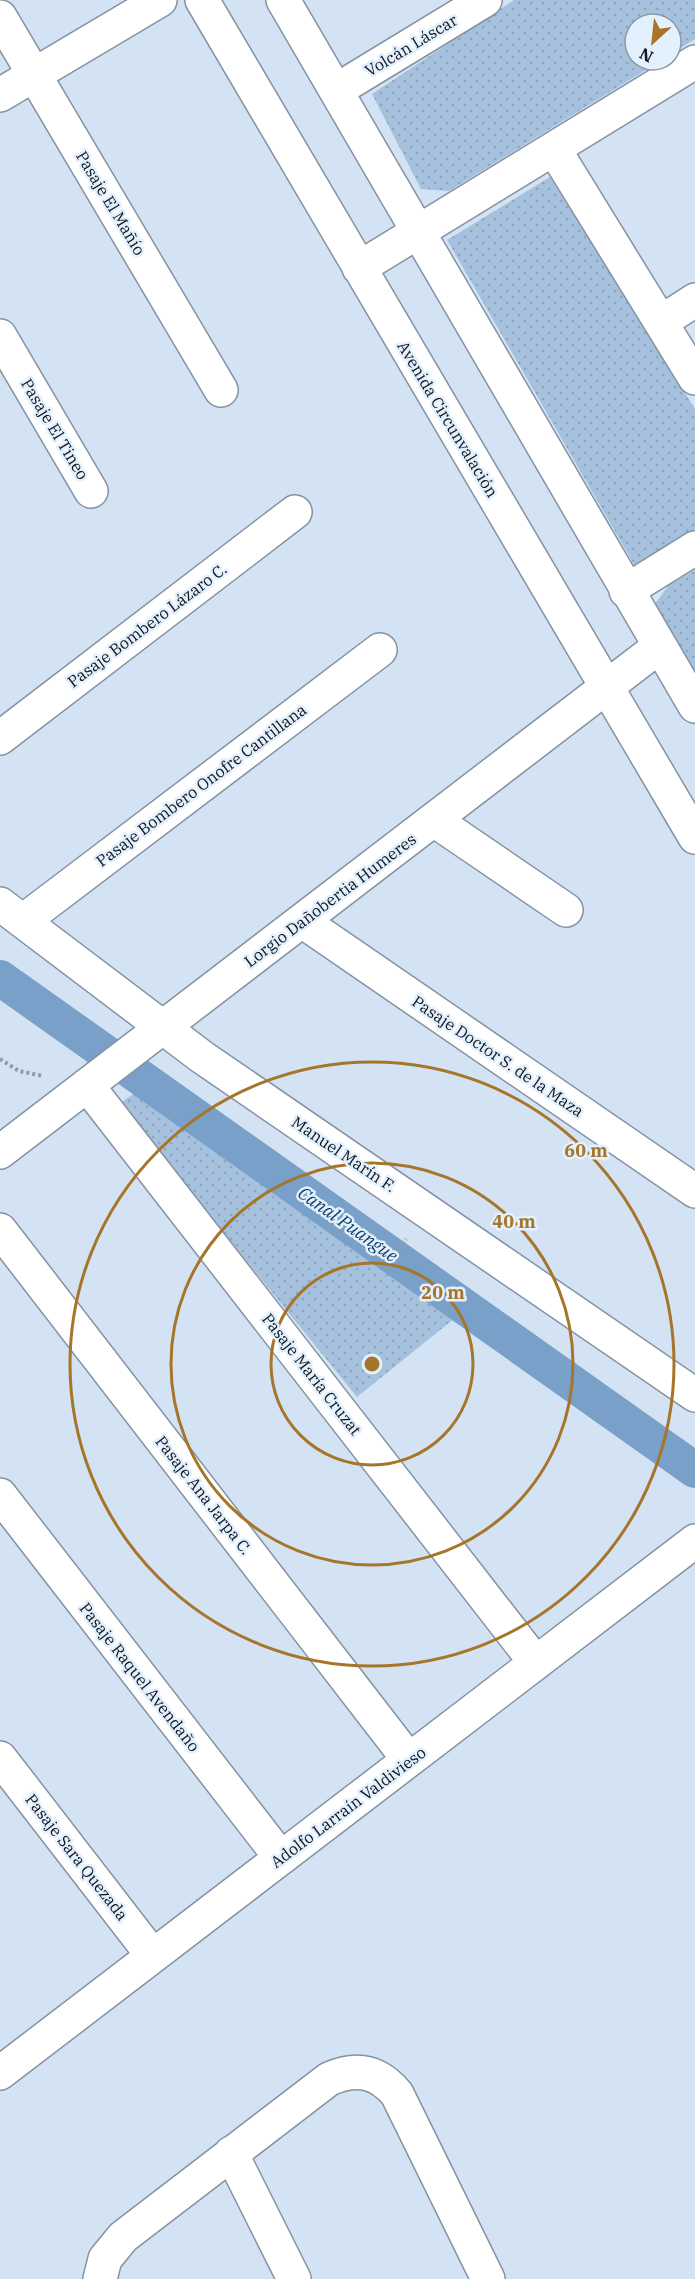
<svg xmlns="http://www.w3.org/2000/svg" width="695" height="2279" viewBox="0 0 695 2279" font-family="'IBM Plex Serif',serif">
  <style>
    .grass { fill: url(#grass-dots) }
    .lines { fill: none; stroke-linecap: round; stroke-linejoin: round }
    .canal { stroke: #78a0c9; stroke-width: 36 }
    .street-casing { stroke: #8492a2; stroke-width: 36 }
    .path { stroke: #8e9ba8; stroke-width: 4; stroke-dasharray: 3 3; stroke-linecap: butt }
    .street { stroke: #fff; stroke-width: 33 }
    .ring { fill: none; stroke: #a6752a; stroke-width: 3 }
    .labels { text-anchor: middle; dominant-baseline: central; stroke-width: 5; stroke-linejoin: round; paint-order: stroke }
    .street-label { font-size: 16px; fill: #12171d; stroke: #e3f0fd }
    .water-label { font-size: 18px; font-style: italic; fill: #123e66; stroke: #e3f0fd }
    .centre { fill: #a6752a; stroke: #e3f0fd; stroke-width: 3 }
    .ring-label { font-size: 18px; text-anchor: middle; font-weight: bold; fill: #a6752a; stroke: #e3f0fd; stroke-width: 5; stroke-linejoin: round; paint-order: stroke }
  </style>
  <defs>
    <pattern id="grass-dots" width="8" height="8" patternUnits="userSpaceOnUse" patternTransform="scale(1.5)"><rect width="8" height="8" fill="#a6c1de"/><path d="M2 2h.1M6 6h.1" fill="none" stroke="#8ea5be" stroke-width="1.8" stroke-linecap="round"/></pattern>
  </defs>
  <rect width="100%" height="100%" fill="#d3e3f4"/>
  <path class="grass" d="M 514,0 L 695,0 L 695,39 L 671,54 L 671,24 L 635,24 L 635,60 L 662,60 L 449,191 L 421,189 L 372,94 Z
    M 550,177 L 695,409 L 695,538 L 639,573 L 447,240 Z
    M 695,570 L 695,671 L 654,605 L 669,585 Z
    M 139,1090 L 455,1318 L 357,1397 L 119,1104 Z"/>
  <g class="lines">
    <path class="canal" d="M 0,978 L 695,1470"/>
    <g class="street-casing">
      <path id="street" d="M 202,0 L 695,837
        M 283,0 L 695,706
        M 0,17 L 221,390
        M 337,90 L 485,0
        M 0,95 L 160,0
        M 554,149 L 695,378
        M 359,268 L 695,62
        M 661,322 L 695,300
        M 0,336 L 91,491
        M 626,591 L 695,548
        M 0,738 L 295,512
        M 434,820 L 566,910
        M 0,904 L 202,1057 L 695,1395
        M 23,921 L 380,650
        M 302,921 L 695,1191
        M 87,1085 L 536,1663
        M 0,1152 L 660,646
        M 0,1230 L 409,1760
        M 0,1495 L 281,1858
        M 0,1758 L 153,1956
        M 0,2073 L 695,1541
        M 231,2153 L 294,2279
        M 100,2279 L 105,2259 L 123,2237 L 329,2079 C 356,2067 378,2071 397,2094 L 488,2279"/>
    </g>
    <path class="path" d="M 0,1059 L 19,1071 L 43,1076
      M 385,1269 L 406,1239"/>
    <use href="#street" class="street"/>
  </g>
  <g class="ring">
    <circle cx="372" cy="1364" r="101"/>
    <circle cx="372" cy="1364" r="201"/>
    <circle cx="372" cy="1364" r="302"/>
  </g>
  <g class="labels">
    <g class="street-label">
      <text transform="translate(411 45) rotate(-31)">Volcán Láscar</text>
      <text transform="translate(111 203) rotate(59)">Pasaje El Mañío</text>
      <text transform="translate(448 419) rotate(59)">Avenida Circunvalación</text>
      <text transform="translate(55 429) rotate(59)">Pasaje El Tineo</text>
      <text transform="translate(147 625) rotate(-37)">Pasaje Bombero Lázaro C.</text>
      <text transform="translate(201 785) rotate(-37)">Pasaje Bombero Onofre Cantillana</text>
      <text transform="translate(330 900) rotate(-37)">Lorgio Dañobertia Humeres</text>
      <text transform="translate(498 1056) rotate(34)">Pasaje Doctor S. de la Maza</text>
      <text transform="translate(344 1154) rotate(34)">Manuel Marín F.</text>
      <text transform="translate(312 1374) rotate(52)">Pasaje María Cruzat</text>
      <text transform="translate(204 1495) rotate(52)">Pasaje Ana Jarpa C.</text>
      <text transform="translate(140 1677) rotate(52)">Pasaje Raquel Avendaño</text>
      <text transform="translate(348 1807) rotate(-37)">Adolfo Larraín Valdivieso</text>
      <text transform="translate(77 1857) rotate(52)">Pasaje Sara Quezada</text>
    </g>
    <g class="water-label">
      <text transform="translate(348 1224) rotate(35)">Canal Puangue</text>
    </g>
  </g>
  <circle cx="372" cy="1364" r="9" class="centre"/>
  <g class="ring-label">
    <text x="586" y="1157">60 m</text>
    <text x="514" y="1228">40 m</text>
    <text x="443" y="1299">20 m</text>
  </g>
  <g transform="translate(653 42) rotate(207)"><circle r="28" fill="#e3f0fd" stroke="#8f99a3" stroke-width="1.5"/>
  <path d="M0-4.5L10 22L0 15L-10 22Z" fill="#a6752a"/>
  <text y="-9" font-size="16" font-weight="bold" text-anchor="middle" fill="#12171d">N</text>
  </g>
</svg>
